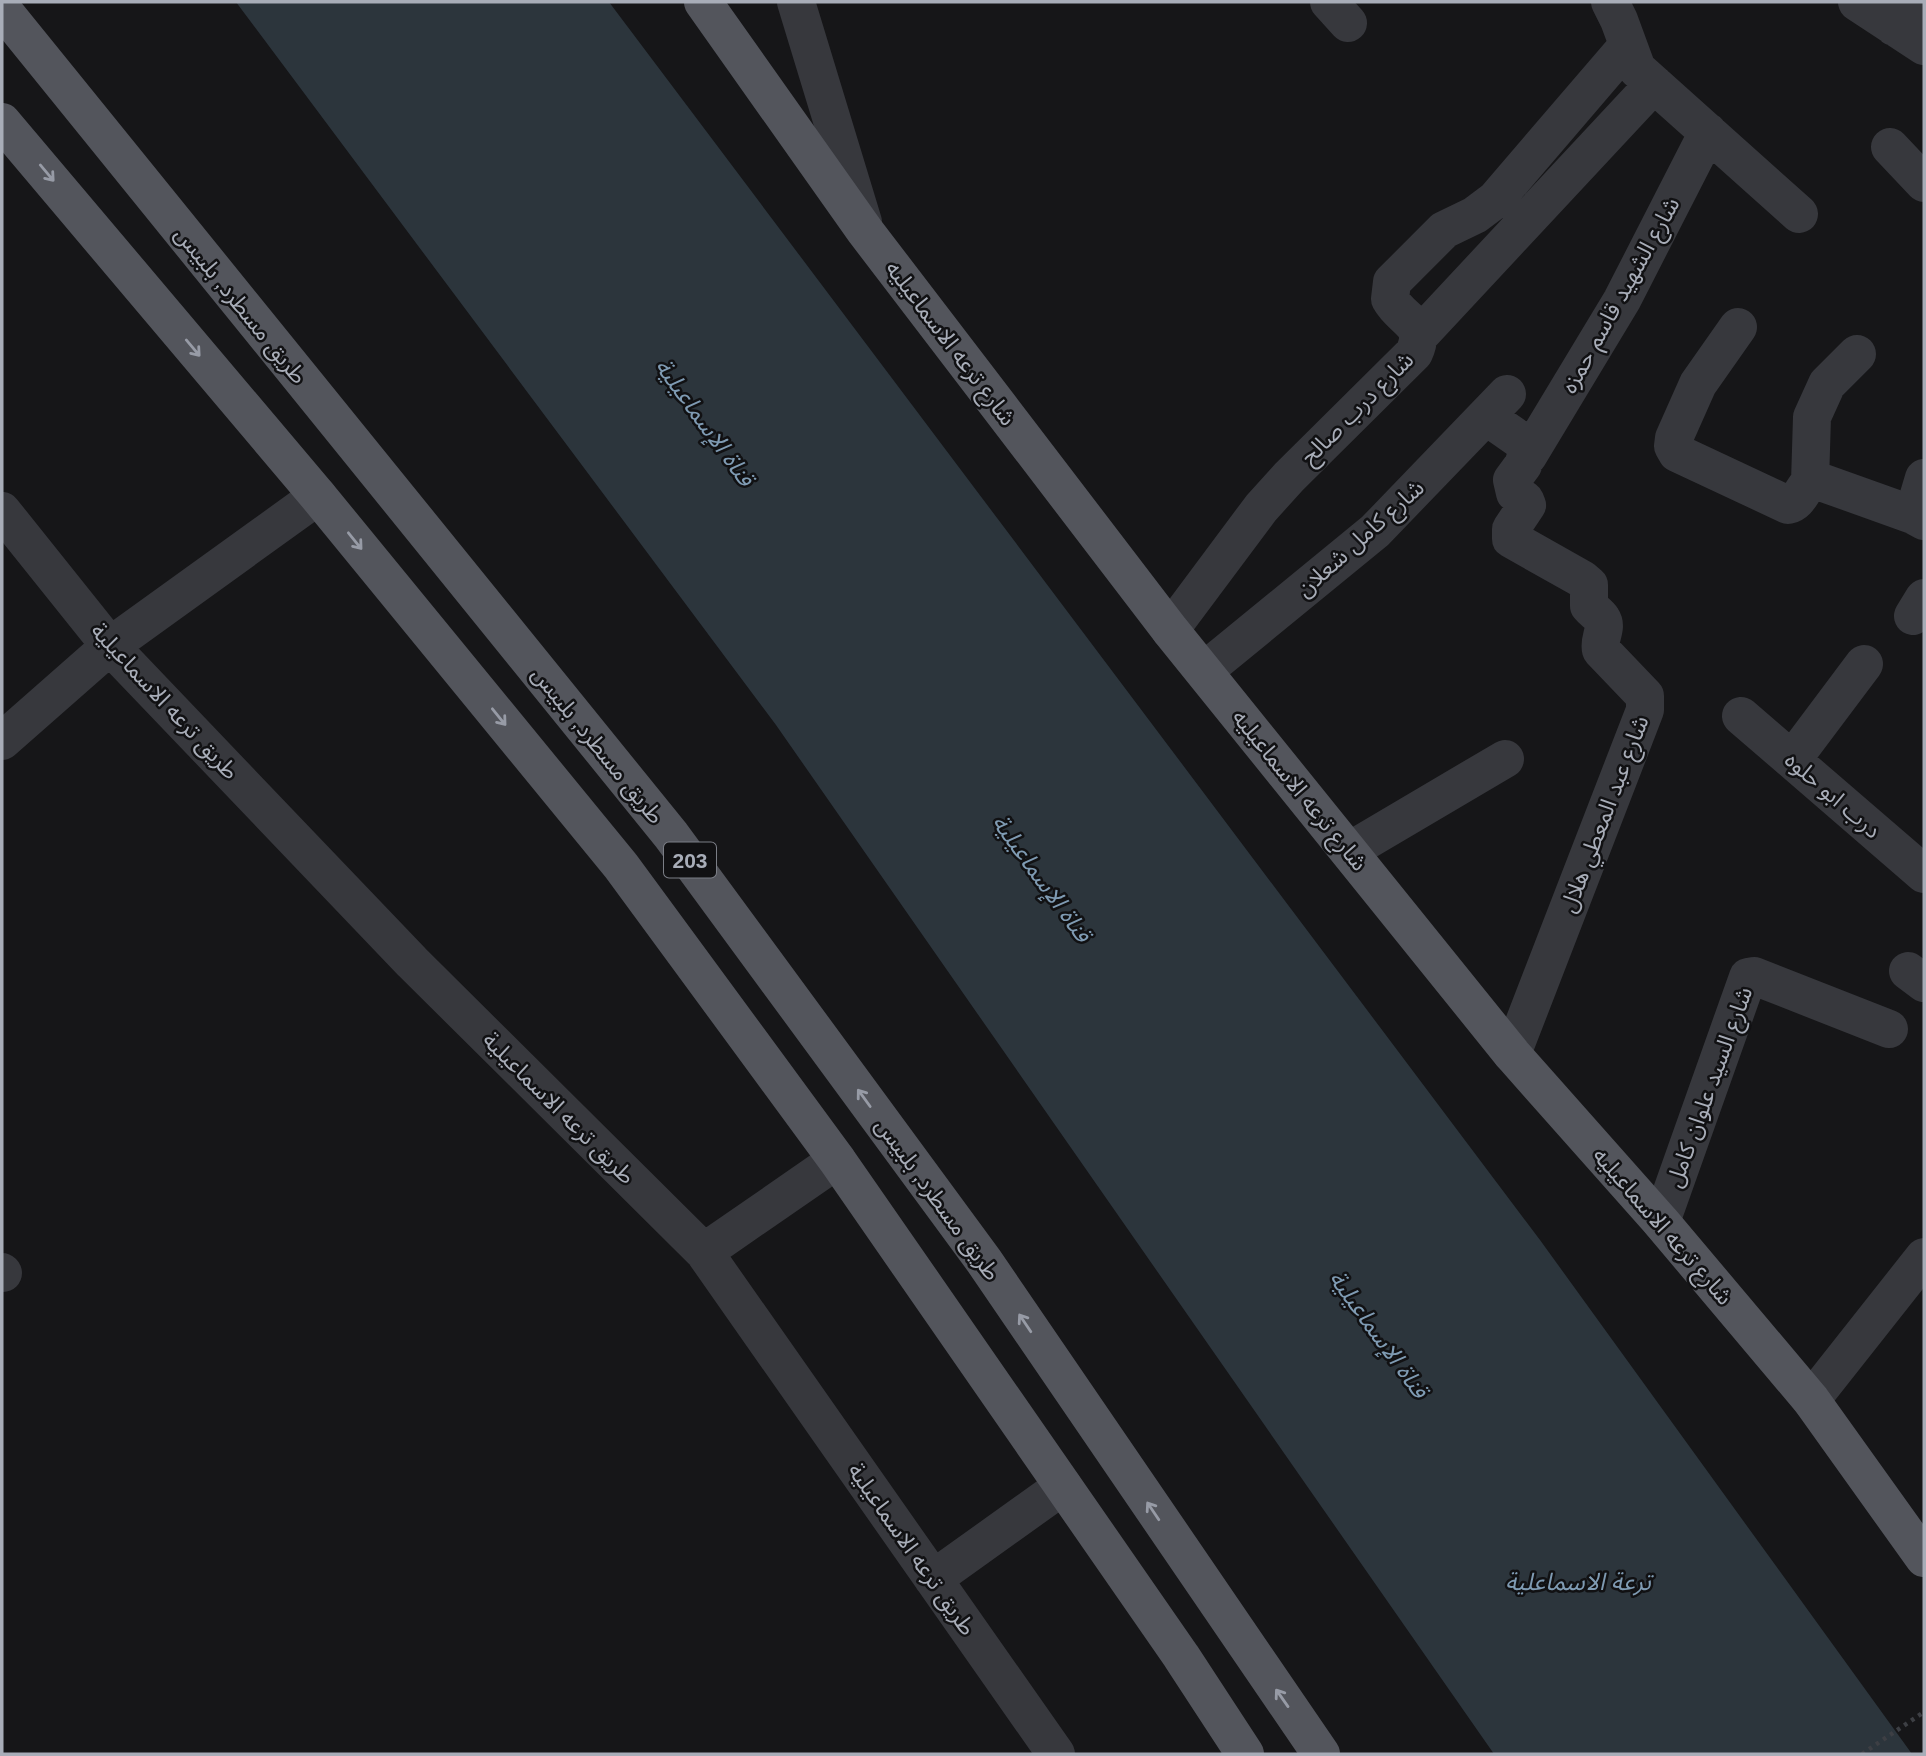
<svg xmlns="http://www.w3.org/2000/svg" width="1926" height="1756" viewBox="0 0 1926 1756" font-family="Arial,'Noto Sans Arabic',sans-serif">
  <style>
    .water { fill: #2c353c }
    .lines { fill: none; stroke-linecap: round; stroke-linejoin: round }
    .path { stroke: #3d3f44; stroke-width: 4.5; stroke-dasharray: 3.5 5; stroke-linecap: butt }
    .minor { stroke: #37383d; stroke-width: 38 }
    .major { stroke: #53555c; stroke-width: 38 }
    .oneway { stroke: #979ba6 }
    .labels { text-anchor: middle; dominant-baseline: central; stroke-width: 5; stroke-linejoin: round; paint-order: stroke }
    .shield { fill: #111113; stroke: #7b7e86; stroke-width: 2 }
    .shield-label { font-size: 21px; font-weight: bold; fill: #a8adb8 }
    .street-label { font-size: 23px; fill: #a8adb8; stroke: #111113 }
    .water-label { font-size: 24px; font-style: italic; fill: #7f9bb3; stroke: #111113 }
  </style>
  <rect width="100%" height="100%" fill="#161618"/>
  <path class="water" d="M 236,2 L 609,2 L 1540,1240 L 1912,1754 L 1494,1754 L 776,725 Z"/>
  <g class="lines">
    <path class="path" d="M 1862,1754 L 1924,1712"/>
    <path class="minor" d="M 796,2 L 863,222
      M 1329,2 L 1348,23
      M 1610,2 L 1619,20 L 1637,69 L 1799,214
      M 1857,2 L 1924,46
      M 1894,27 L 1923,2
      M 1890,147 L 1924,183
      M 1738,327 L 1698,384 L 1674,438 L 1673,446 L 1677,453 L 1788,505 C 1802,502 1802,484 1815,480 L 1913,515 L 1924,521
      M 1419,336 L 1654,84
      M 1487,417 L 1520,440 L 1528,451 L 1523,465 L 1512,480 L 1515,493 L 1525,500 L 1527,505 L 1511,529 L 1511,539 L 1582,579 L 1589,585 L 1589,606 C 1593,611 1599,614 1602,619 C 1608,628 1598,639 1601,650 L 1645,696 L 1645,710 L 1512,1054
      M 1528,456 L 1622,300 L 1708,132
      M 1810,482 L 1812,417 L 1827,384 L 1857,354
      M 2,511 L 110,646 L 412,962 L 704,1252 L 1056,1754
      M 1913,515 L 1924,478
      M 1913,616 L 1924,598
      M 1170,630 L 1261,508 L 1289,477 L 1414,353 C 1428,323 1402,321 1390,299 L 1392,282 L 1444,230 L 1475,215 L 1495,200 L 1628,45
      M 1204,671 L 1375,531 L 1507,394
      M 1741,716 L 1924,874
      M 2,741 L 110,646 L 318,496
      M 1792,760 L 1864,664
      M 1349,851 L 1505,759
      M 1908,971 L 1924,983
      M 1661,1222 L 1748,977 L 1754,976 L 1889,1029
      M 704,1252 L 837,1160
      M 2,1272 L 3,1273
      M 1811,1400 L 1924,1257
      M 933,1579 L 1063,1486"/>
    <path class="major" d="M 703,2 L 865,231 L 1170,630 L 1512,1054 L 1661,1222 L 1811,1400 L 1924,1558
      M 2,9 L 671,835 L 984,1261 L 1321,1754
      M 2,122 L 318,496 L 621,866 L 837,1160 L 1181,1656 L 1245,1754"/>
  </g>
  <defs><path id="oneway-shaft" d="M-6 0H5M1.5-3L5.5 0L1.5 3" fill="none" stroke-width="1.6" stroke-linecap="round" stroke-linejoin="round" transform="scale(1.75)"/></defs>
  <g class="oneway">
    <use href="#oneway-shaft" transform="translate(47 173) rotate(50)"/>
    <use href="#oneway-shaft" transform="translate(193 348) rotate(50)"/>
    <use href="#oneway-shaft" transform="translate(355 541) rotate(51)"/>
    <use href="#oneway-shaft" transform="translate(499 717) rotate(51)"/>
    <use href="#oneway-shaft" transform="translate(864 1098) rotate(-126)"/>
    <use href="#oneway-shaft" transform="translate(1025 1323) rotate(-124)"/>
    <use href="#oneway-shaft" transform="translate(1153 1511) rotate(-124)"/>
    <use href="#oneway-shaft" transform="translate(1282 1698) rotate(-125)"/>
  </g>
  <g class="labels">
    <rect class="shield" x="664" y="842.5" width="52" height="35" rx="5"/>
    <g class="shield-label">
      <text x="690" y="860">203</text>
    </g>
    <g class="street-label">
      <text transform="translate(1620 295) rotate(-61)">شارع الشهيد قاسم حمزه</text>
      <text transform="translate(241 305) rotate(51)">طريق مسطرد, بلبيس</text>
      <text transform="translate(951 343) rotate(53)">شارع ترعه الاسماعيليه</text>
      <text transform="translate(1357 408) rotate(-45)">شارع درب صالح</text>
      <text transform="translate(1360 538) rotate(-42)">شارع كامل شعلان</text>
      <text transform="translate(165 701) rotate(47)">طريق ترعه الاسماعيلية</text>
      <text transform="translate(598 745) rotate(51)">طريق مسطرد, بلبيس</text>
      <text transform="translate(1300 790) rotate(51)">شارع ترعه الاسماعيليه</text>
      <text transform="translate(1833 795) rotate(41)">درب ابو حلوه</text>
      <text transform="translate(1604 814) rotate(-69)">شارع عبد المعطي هلال</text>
      <text transform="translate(1709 1087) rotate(-70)">شارع السيد علوان كامل</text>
      <text transform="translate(559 1108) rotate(45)">طريق ترعه الاسماعيلية</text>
      <text transform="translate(938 1199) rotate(54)">طريق مسطرد, بلبيس</text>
      <text transform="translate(1663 1226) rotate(49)">شارع ترعه الاسماعيليه</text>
      <text transform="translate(912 1549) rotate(55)">طريق ترعه الاسماعيلية</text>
    </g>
    <g class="water-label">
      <text transform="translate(705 422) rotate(54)">قناة الإسماعيلية</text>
      <text transform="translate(1042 878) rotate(54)">قناة الإسماعيلية</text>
      <text transform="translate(1379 1334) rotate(54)">قناة الإسماعيلية</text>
      <text x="1578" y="1581">ترعة الاسماعلية</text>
    </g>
  </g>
  <rect width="1926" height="1756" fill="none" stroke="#a8adb8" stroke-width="7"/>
</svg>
